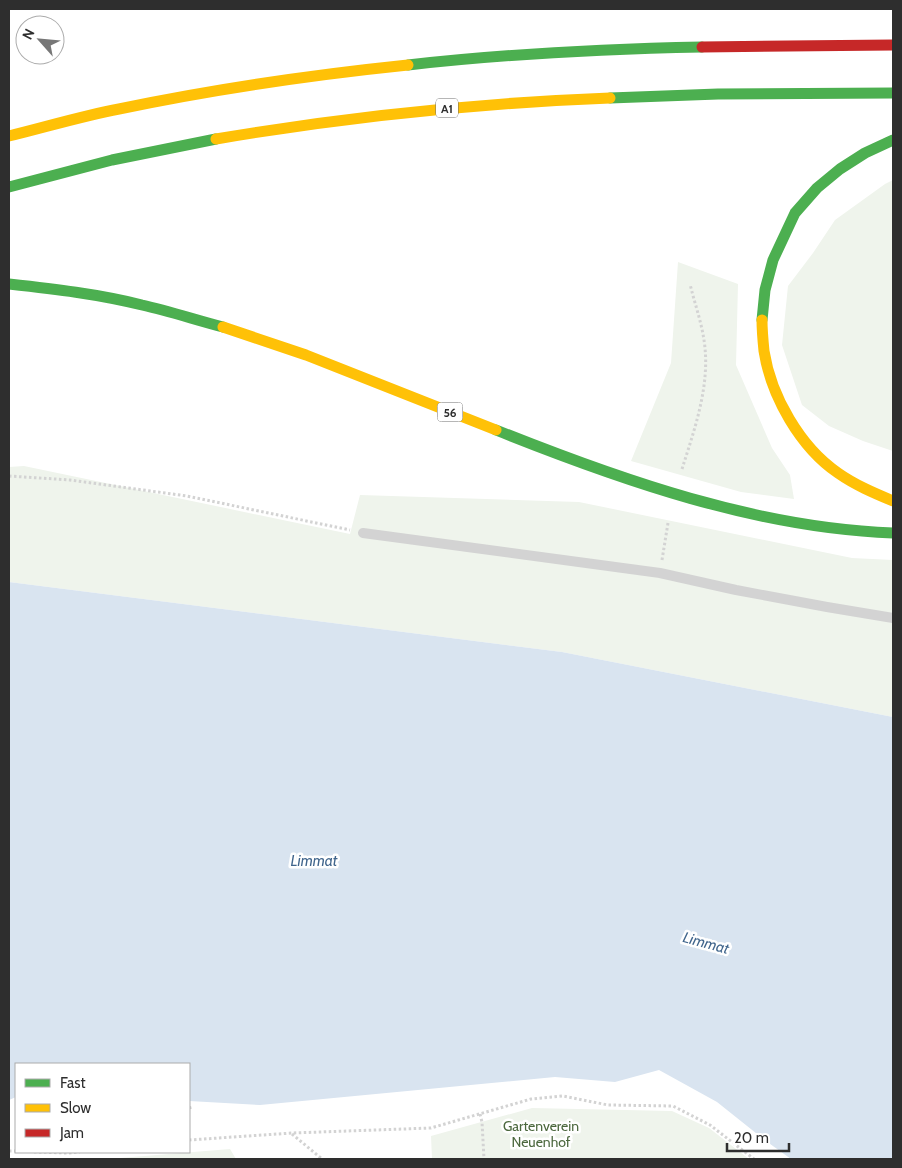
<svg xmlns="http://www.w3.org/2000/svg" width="902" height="1168" viewBox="0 0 902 1168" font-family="Cabin,sans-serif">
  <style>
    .green { fill: #eff4ec }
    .water { fill: #d9e4f0 }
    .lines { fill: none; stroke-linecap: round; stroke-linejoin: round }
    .path { stroke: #d3d3d3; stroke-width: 3; stroke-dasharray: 2.5 2.5; stroke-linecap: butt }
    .lane { stroke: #d3d3d3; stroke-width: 10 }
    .fast { stroke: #4caf50; stroke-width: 11 }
    .slow { stroke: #ffc107; stroke-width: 11 }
    .jam { stroke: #c62828; stroke-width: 11 }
    .labels { text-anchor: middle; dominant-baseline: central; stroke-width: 5; stroke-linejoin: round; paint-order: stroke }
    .shield { fill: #fff; stroke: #6d6d6d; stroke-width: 1 }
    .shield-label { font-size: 12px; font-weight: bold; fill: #2e2e2e }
    .park-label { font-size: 14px; fill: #4c683e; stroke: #fff }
    .water-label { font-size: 15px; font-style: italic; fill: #40658c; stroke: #fff }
  </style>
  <rect width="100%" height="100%" fill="#fff"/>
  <path class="green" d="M 893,180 L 893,451 L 863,441 L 829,426 L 802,405 L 782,345 L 788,286 L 813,253 L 835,220 L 885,184 Z
    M 678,262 L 738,284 L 736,365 L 772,448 L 790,475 L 794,499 L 741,492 L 631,461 L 671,363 Z
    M 24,466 L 350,534 L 360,495 L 579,502 L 852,558 L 893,560 L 893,717 L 562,652 L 9,582 L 9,467 Z
    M 532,1108 L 672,1111 L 709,1128 L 749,1159 L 432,1159 L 431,1136 Z
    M 230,1149 L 236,1159 L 108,1159 Z"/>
  <path class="water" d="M 9,582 L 562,652 L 893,717 L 893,1159 L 791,1159 L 766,1141 L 717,1102 L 659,1070 L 615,1082 L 555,1077 L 260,1105 L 189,1101 L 189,1064 L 16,1064 L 16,1097 L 9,1100 Z"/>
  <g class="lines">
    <path class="path" d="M 682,469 C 694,431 709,389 705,348 C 703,326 695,305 690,284
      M 9,476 L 70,480 L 187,496 L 350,530
      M 662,560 L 668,523
      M 189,1108 L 193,1107
      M 480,1114 L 482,1122 L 484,1159
      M 292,1134 L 322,1159
      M 189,1140 L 292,1133 L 431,1128 L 531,1099 L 563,1096 L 608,1105 L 673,1106 L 710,1125 L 754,1159
      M 9,1151 L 16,1151
      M 34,1152 L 68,1153 L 80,1152"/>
    <path class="lane" d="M 363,533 L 660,573 L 736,590 L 827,607 L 893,618"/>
    <path class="fast" d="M 408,65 C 505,54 604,49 702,47
      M 610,98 L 718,94 L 893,93
      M 9,187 L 112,160 L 216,139
      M 9,284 C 54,289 98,294 142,305 C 169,311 196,320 223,327
      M 762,320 L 765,290 L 773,260 L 795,213 L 817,188 L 840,169 L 865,153 L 893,140
      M 496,430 C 621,480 757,528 893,533"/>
    <path class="slow" d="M 9,136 C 46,127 82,116 119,109 C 215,89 311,75 408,65
      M 216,139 C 346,117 478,103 610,98
      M 762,320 C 762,330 763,341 764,351 C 771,396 800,447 838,473 C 855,485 874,493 893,501
      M 223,327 L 306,355 L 496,430"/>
    <path class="jam" d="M 702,47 L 893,45"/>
  </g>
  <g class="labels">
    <g class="shield">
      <rect x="436" y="98.5" width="22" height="19" rx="4"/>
      <rect x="437.5" y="402.5" width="25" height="19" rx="4"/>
    </g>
    <g class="shield-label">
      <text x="447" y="108">A1</text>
      <text x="450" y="412">56</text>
    </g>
    <g class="park-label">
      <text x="541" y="1126">Gartenverein<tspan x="541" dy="16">Neuenhof</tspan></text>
    </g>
    <g class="water-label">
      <text x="314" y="861">Limmat</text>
      <text transform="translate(706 943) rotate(15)">Limmat</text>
    </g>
  </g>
  <rect width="902" height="1168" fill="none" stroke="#2e2e2e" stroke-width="20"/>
  <rect x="15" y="1063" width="175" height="90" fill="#ffffff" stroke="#ababab"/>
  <rect x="25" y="1079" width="25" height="8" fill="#4caf50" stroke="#ababab"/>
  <text x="60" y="1088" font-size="15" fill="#2e2e2e">Fast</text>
  <rect x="25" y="1104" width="25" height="8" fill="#ffc107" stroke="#ababab"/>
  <text x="60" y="1113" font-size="15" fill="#2e2e2e">Slow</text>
  <rect x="25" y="1129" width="25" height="8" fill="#c62828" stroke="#ababab"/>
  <text x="60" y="1138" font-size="15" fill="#2e2e2e">Jam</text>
  <g transform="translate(40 40) rotate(297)"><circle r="24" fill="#ffffff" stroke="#ababab"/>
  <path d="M0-4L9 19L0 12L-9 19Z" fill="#777777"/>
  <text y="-8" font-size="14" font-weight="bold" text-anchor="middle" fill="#2e2e2e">N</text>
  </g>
  <path d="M727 1143v8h62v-8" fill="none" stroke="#2e2e2e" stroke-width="2.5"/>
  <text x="734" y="1143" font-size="15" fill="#2e2e2e" stroke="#ffffff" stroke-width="4" paint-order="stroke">20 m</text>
</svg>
